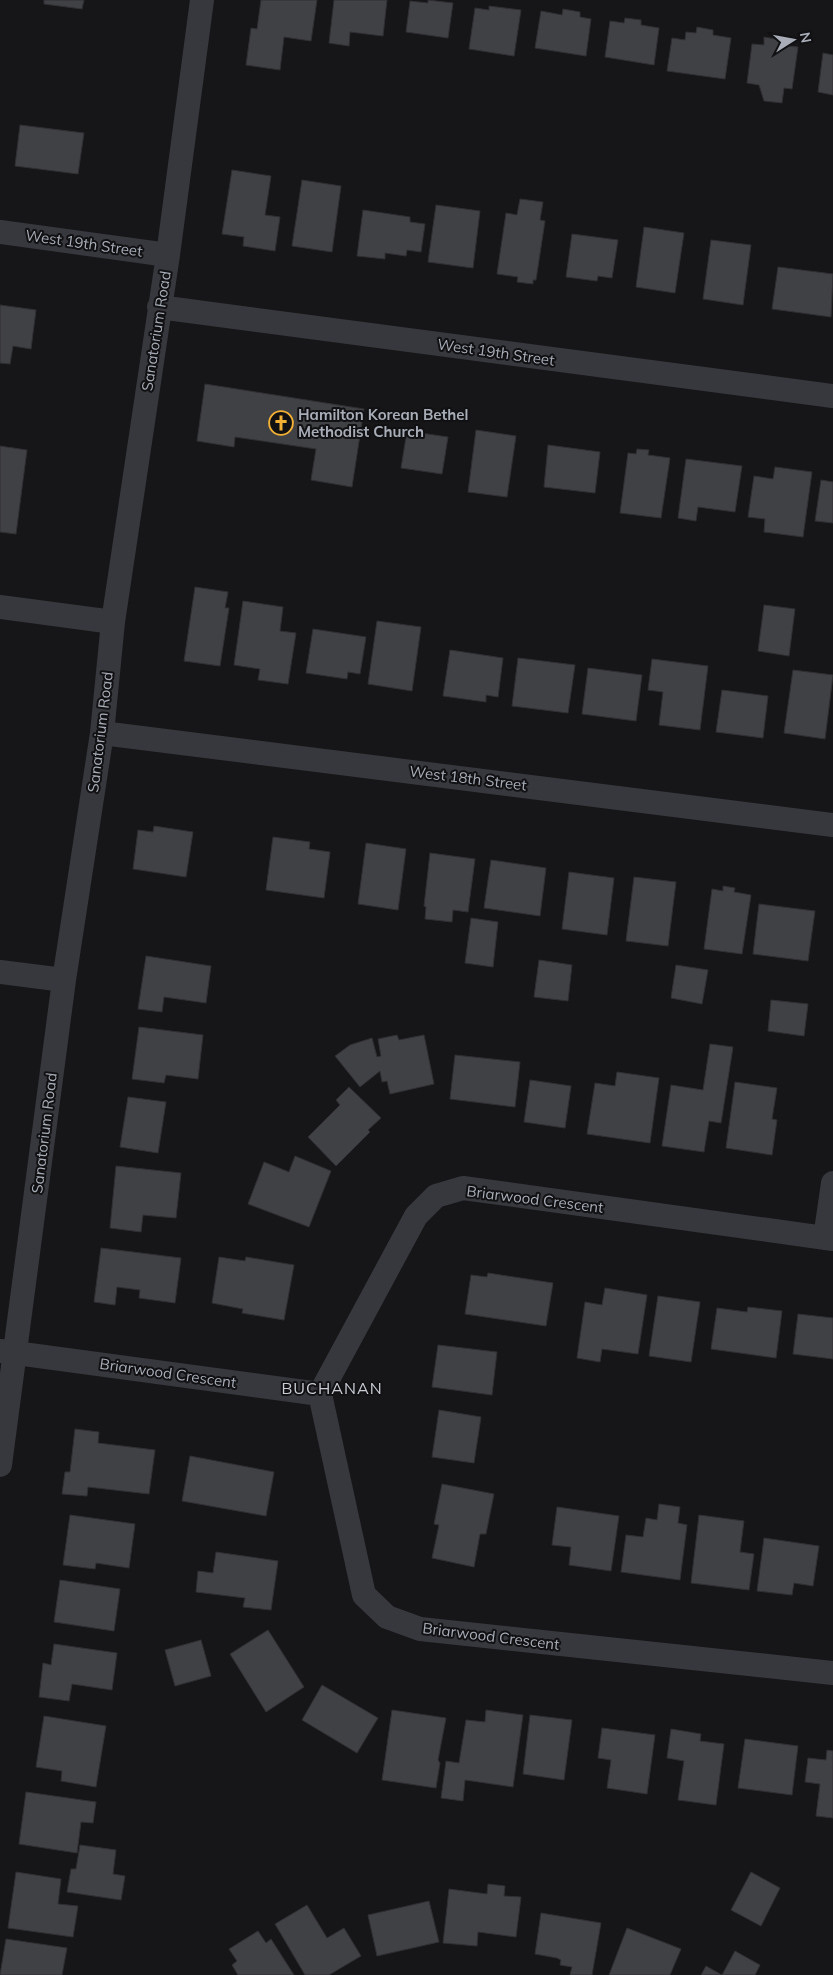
<svg xmlns="http://www.w3.org/2000/svg" width="833" height="1975" viewBox="0 0 833 1975" font-family="Mulish,sans-serif">
  <style>
    .building { fill: #404145; stroke: #303034 }
    .lines { fill: none; stroke-linecap: round; stroke-linejoin: round }
    .minor { stroke: #37383d; stroke-width: 24 }
    .labels { text-anchor: middle; dominant-baseline: central; stroke-width: 4; stroke-linejoin: round; paint-order: stroke }
    .street-label { font-size: 15px; fill: #a8adb8; stroke: #111113 }
    .poi-label { font-size: 15px; font-weight: bold; fill: #a8adb8; stroke: #111113; text-anchor: start }
    .neighbourhood-label { font-size: 16px; letter-spacing: 1px; fill: #c9ccd4; stroke: #111113 }
  </style>
  <rect width="100%" height="100%" fill="#161618"/>
  <path class="building" d="M 44,0 L 84,0 L 82,9 L 44,4 Z
    M 261,0 L 317,0 L 311,41 L 284,37 L 280,70 L 246,65 L 251,28 L 257,29 Z
    M 334,0 L 387,0 L 383,36 L 350,32 L 349,46 L 329,43 Z
    M 428,0 L 453,3 L 448,38 L 406,32 L 410,1 L 428,3 Z
    M 489,6 L 521,10 L 514,56 L 469,49 L 475,8 L 489,10 Z
    M 563,9 L 580,12 L 580,17 L 591,19 L 586,56 L 535,48 L 541,11 L 562,15 Z
    M 625,18 L 641,20 L 641,25 L 659,28 L 654,65 L 605,57 L 610,21 L 624,23 Z
    M 697,27 L 713,30 L 713,35 L 731,38 L 725,79 L 667,71 L 672,38 L 685,40 L 686,32 L 696,33 Z
    M 764,37 L 781,40 L 779,45 L 798,47 L 792,89 L 784,88 L 782,103 L 764,101 L 759,85 L 747,83 L 752,44 L 764,45 Z
    M 823,53 L 833,55 L 833,95 L 818,92 Z
    M 20,125 L 84,133 L 78,174 L 15,166 Z
    M 232,170 L 271,176 L 265,215 L 280,217 L 275,251 L 243,246 L 244,237 L 222,234 Z
    M 302,180 L 341,186 L 332,252 L 292,246 Z
    M 520,199 L 543,202 L 540,220 L 545,221 L 536,280 L 533,280 L 533,284 L 517,282 L 518,277 L 497,274 L 506,213 L 517,215 Z
    M 436,205 L 480,211 L 473,268 L 428,262 Z
    M 363,210 L 410,217 L 410,222 L 425,224 L 421,252 L 407,250 L 406,256 L 385,253 L 385,259 L 357,256 Z
    M 644,227 L 684,233 L 675,293 L 636,287 Z
    M 572,234 L 618,240 L 612,278 L 598,276 L 597,281 L 566,277 Z
    M 711,240 L 751,245 L 743,305 L 703,299 Z
    M 778,267 L 833,274 L 831,317 L 772,309 Z
    M 0,305 L 36,310 L 31,349 L 13,346 L 10,364 L 0,363 Z
    M 205,384 L 364,409 L 352,487 L 311,480 L 316,449 L 235,437 L 234,447 L 197,441 Z
    M 476,430 L 516,436 L 507,497 L 468,492 Z
    M 407,431 L 448,437 L 442,474 L 401,468 Z
    M 548,445 L 600,452 L 595,493 L 544,487 Z
    M 0,446 L 27,450 L 16,534 L 0,532 Z
    M 637,449 L 649,450 L 648,455 L 670,458 L 661,518 L 620,513 L 628,453 L 636,454 Z
    M 686,459 L 742,466 L 735,512 L 698,507 L 696,521 L 678,518 Z
    M 775,467 L 812,472 L 803,537 L 764,532 L 765,519 L 748,517 L 754,476 L 773,479 Z
    M 821,480 L 833,482 L 833,523 L 815,521 Z
    M 195,587 L 228,592 L 225,608 L 229,608 L 220,666 L 184,661 Z
    M 243,601 L 283,607 L 280,631 L 296,633 L 288,684 L 258,680 L 260,669 L 234,665 Z
    M 764,605 L 795,609 L 789,656 L 758,651 Z
    M 377,621 L 421,627 L 412,691 L 368,684 Z
    M 313,629 L 366,637 L 360,674 L 348,672 L 347,679 L 306,673 Z
    M 450,650 L 503,658 L 498,697 L 486,695 L 486,702 L 443,696 Z
    M 518,658 L 575,665 L 568,713 L 512,706 Z
    M 652,659 L 708,666 L 700,730 L 659,725 L 663,692 L 648,690 Z
    M 588,668 L 642,675 L 636,721 L 582,714 Z
    M 793,670 L 833,675 L 825,739 L 784,733 Z
    M 722,690 L 768,696 L 763,738 L 716,732 Z
    M 154,826 L 193,832 L 186,877 L 133,869 L 138,830 L 153,832 Z
    M 273,837 L 310,842 L 309,849 L 330,852 L 324,898 L 266,890 Z
    M 366,843 L 406,849 L 398,910 L 358,904 Z
    M 430,853 L 475,859 L 468,912 L 453,910 L 452,922 L 425,919 L 426,907 L 424,906 Z
    M 491,860 L 546,868 L 540,916 L 484,908 Z
    M 569,872 L 614,878 L 607,935 L 562,929 Z
    M 634,877 L 676,882 L 668,946 L 626,941 Z
    M 723,886 L 735,888 L 734,892 L 751,895 L 742,954 L 704,949 L 712,889 L 723,891 Z
    M 759,904 L 815,911 L 808,961 L 753,954 Z
    M 471,918 L 498,922 L 493,967 L 465,963 Z
    M 146,956 L 211,966 L 206,1003 L 164,997 L 162,1012 L 138,1009 Z
    M 539,960 L 572,965 L 568,1001 L 534,997 Z
    M 676,965 L 708,970 L 702,1004 L 671,998 Z
    M 771,1000 L 808,1004 L 804,1036 L 768,1031 Z
    M 139,1027 L 203,1035 L 198,1079 L 166,1075 L 164,1083 L 132,1079 Z
    M 397,1035 L 399,1040 L 424,1035 L 434,1084 L 390,1094 L 387,1081 L 382,1082 L 380,1071 L 360,1087 L 335,1056 L 350,1045 L 372,1038 L 377,1057 L 381,1056 L 378,1039 Z
    M 710,1044 L 733,1047 L 721,1123 L 709,1121 L 704,1152 L 662,1146 L 671,1085 L 703,1090 Z
    M 455,1055 L 520,1062 L 515,1107 L 450,1099 Z
    M 617,1072 L 659,1078 L 650,1143 L 587,1134 L 595,1083 L 615,1086 Z
    M 530,1080 L 571,1086 L 565,1128 L 524,1122 Z
    M 735,1082 L 777,1088 L 772,1119 L 777,1120 L 772,1155 L 726,1148 Z
    M 349,1087 L 381,1118 L 368,1130 L 370,1132 L 336,1166 L 308,1137 L 340,1105 L 336,1100 Z
    M 128,1097 L 166,1102 L 158,1153 L 120,1147 Z
    M 295,1156 L 331,1171 L 309,1227 L 248,1204 L 264,1162 L 289,1172 Z
    M 116,1166 L 181,1173 L 176,1218 L 143,1215 L 141,1232 L 110,1228 Z
    M 101,1248 L 181,1258 L 175,1303 L 139,1298 L 140,1290 L 117,1287 L 115,1305 L 94,1302 Z
    M 219,1257 L 245,1261 L 246,1257 L 294,1265 L 284,1320 L 242,1313 L 243,1309 L 212,1303 Z
    M 488,1273 L 553,1283 L 546,1326 L 465,1314 L 471,1275 L 487,1277 Z
    M 605,1288 L 647,1295 L 638,1354 L 602,1349 L 600,1362 L 577,1358 L 585,1302 L 602,1305 Z
    M 658,1296 L 700,1302 L 691,1362 L 649,1356 Z
    M 748,1307 L 782,1311 L 776,1358 L 711,1349 L 717,1308 L 747,1312 Z
    M 798,1314 L 833,1318 L 833,1359 L 793,1354 Z
    M 438,1345 L 497,1352 L 492,1395 L 432,1387 Z
    M 439,1410 L 481,1417 L 474,1463 L 432,1457 Z
    M 75,1429 L 99,1432 L 98,1443 L 155,1450 L 149,1494 L 88,1487 L 87,1496 L 62,1494 L 65,1472 L 70,1472 Z
    M 190,1456 L 274,1472 L 266,1516 L 182,1501 Z
    M 442,1484 L 494,1494 L 486,1534 L 480,1534 L 474,1567 L 432,1558 L 439,1525 L 434,1524 Z
    M 659,1504 L 680,1507 L 678,1523 L 687,1525 L 680,1580 L 621,1572 L 626,1535 L 643,1537 L 646,1518 L 657,1520 Z
    M 557,1507 L 619,1516 L 611,1571 L 569,1565 L 571,1547 L 552,1545 Z
    M 70,1515 L 135,1524 L 129,1568 L 96,1563 L 95,1569 L 63,1565 Z
    M 699,1515 L 744,1521 L 740,1552 L 754,1554 L 749,1590 L 691,1583 Z
    M 764,1538 L 819,1546 L 813,1586 L 794,1583 L 792,1595 L 757,1591 Z
    M 216,1552 L 278,1561 L 271,1610 L 243,1607 L 245,1598 L 196,1592 L 198,1571 L 213,1573 Z
    M 60,1580 L 120,1589 L 114,1631 L 54,1622 Z
    M 268,1630 L 304,1687 L 266,1712 L 230,1654 Z
    M 201,1640 L 211,1676 L 175,1686 L 165,1650 Z
    M 54,1644 L 117,1653 L 112,1690 L 72,1684 L 69,1701 L 39,1697 L 43,1663 L 51,1665 Z
    M 322,1685 L 378,1718 L 357,1753 L 302,1720 Z
    M 392,1710 L 446,1718 L 438,1760 L 440,1763 L 436,1788 L 382,1780 Z
    M 486,1710 L 523,1715 L 513,1787 L 465,1780 L 463,1801 L 441,1798 L 446,1761 L 459,1763 L 466,1720 L 485,1722 Z
    M 530,1715 L 572,1720 L 564,1780 L 523,1774 Z
    M 44,1716 L 106,1726 L 96,1787 L 61,1781 L 62,1771 L 36,1767 Z
    M 602,1728 L 655,1735 L 647,1794 L 607,1788 L 611,1760 L 598,1758 Z
    M 671,1729 L 701,1734 L 700,1741 L 724,1744 L 716,1805 L 678,1800 L 684,1761 L 667,1758 Z
    M 745,1739 L 798,1746 L 792,1795 L 738,1788 Z
    M 827,1750 L 833,1751 L 833,1818 L 816,1816 L 820,1784 L 805,1782 L 808,1758 L 826,1760 Z
    M 26,1792 L 96,1802 L 93,1823 L 81,1822 L 77,1853 L 19,1844 Z
    M 80,1845 L 116,1850 L 113,1874 L 125,1876 L 121,1900 L 67,1892 L 71,1869 L 76,1869 Z
    M 16,1872 L 61,1879 L 58,1904 L 78,1906 L 73,1937 L 8,1928 Z
    M 751,1872 L 780,1888 L 761,1926 L 731,1910 Z
    M 488,1884 L 505,1886 L 504,1896 L 521,1897 L 516,1937 L 478,1932 L 477,1946 L 443,1943 L 449,1889 L 487,1894 Z
    M 429,1901 L 439,1942 L 377,1956 L 368,1915 Z
    M 307,1905 L 327,1938 L 344,1928 L 361,1956 L 329,1975 L 305,1975 L 275,1924 Z
    M 541,1913 L 601,1923 L 592,1975 L 570,1975 L 572,1967 L 560,1965 L 561,1960 L 557,1958 L 535,1954 Z
    M 627,1928 L 681,1949 L 670,1975 L 609,1975 Z
    M 258,1931 L 266,1943 L 271,1939 L 294,1975 L 238,1975 L 232,1965 L 237,1961 L 229,1949 Z
    M 6,1939 L 67,1948 L 62,1975 L 0,1975 Z
    M 735,1951 L 760,1965 L 755,1975 L 701,1975 L 706,1966 L 722,1975 Z"/>
  <g class="lines">
    <path class="minor" d="M 0,232 L 168,255
      M 159,307 L 833,396
      M 0,607 L 113,622
      M 102,733 L 833,825
      M 0,972 L 64,980
      M 825,1238 L 833,1183
      M 833,1239 L 463,1188 L 436,1196 L 416,1216 L 320,1394 L 364,1595 L 387,1617 L 420,1629 L 833,1673
      M 0,1351 L 320,1394
      M 0,1465 L 64,980 L 102,733 L 113,622 L 168,255 L 202,0"/>
  </g>
  <defs>
    <g id="church-ring" transform="scale(1.25)"><circle r="9.5" fill="#111113" stroke="#f2b134" stroke-width="1.5"/><path d="M-1.2-6h2.4v3.5h3.3v2.4h-3.3V6h-2.4V-.1h-3.3v-2.4h3.3Z" fill="#f2b134"/></g>
  </defs>
  <g fill-rule="evenodd">
    <use href="#church-ring" x="281" y="423"/>
  </g>
  <g class="labels">
    <g class="street-label">
      <text transform="translate(84 243) rotate(8)">West 19th Street</text>
      <text transform="translate(156 331) rotate(-81)">Sanatorium Road</text>
      <text transform="translate(496 352) rotate(8)">West 19th Street</text>
      <text transform="translate(100 732) rotate(-83)">Sanatorium Road</text>
      <text transform="translate(468 778) rotate(7)">West 18th Street</text>
      <text transform="translate(44 1133) rotate(-83)">Sanatorium Road</text>
      <text transform="translate(535 1199) rotate(7)">Briarwood Crescent</text>
      <text transform="translate(168 1373) rotate(8)">Briarwood Crescent</text>
      <text transform="translate(491 1636) rotate(7)">Briarwood Crescent</text>
    </g>
    <g class="poi-label">
      <text x="298" y="414">Hamilton Korean Bethel<tspan x="298" dy="17">Methodist Church</tspan></text>
    </g>
    <g class="neighbourhood-label">
      <text x="332" y="1388">BUCHANAN</text>
    </g>
  </g>
  <g transform="translate(793 40) rotate(79)" stroke="#111113" stroke-width="4" paint-order="stroke">
  <path d="M0-4L9 19L0 12L-9 19Z" fill="#a8adb8"/>
  <text y="-8" font-size="14" font-weight="bold" text-anchor="middle" fill="#a8adb8">N</text>
  </g>
</svg>
